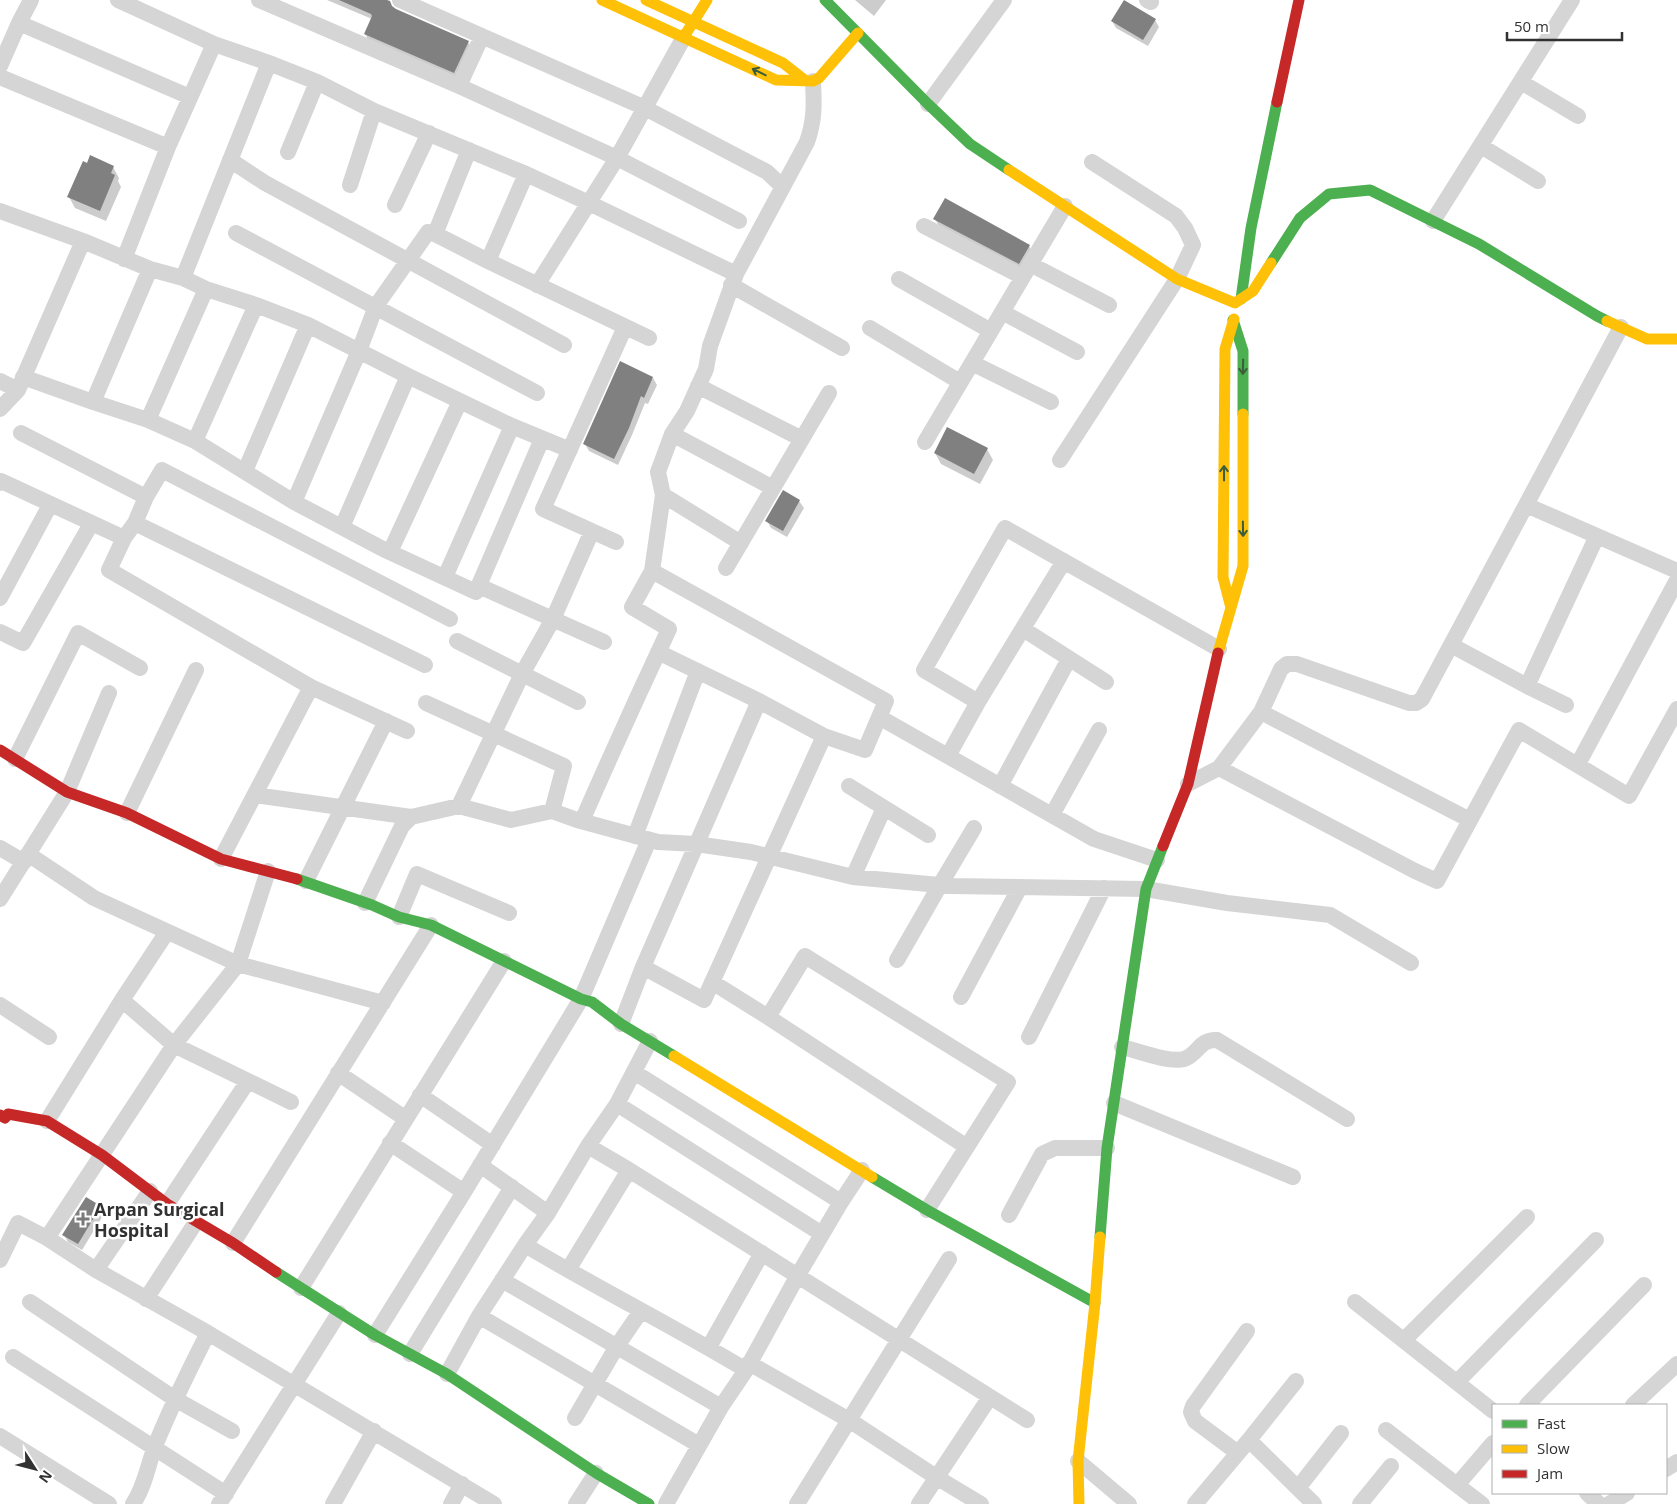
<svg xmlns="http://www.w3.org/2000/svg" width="1677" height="1504" viewBox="0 0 1677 1504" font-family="'Open Sans',sans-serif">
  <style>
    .shadow { fill: #0003 }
    .building { fill: #808080 }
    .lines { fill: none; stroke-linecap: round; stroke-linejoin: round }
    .street { stroke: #d5d5d5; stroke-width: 16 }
    .fast { stroke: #4caf50; stroke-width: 11 }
    .slow { stroke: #ffc107; stroke-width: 11 }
    .jam { stroke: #c62828; stroke-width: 11 }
    .oneway { stroke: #3a5d3c }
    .poi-dot { fill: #797979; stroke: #fff; stroke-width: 2 }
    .labels { text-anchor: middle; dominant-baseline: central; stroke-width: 5; stroke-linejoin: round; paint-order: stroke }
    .poi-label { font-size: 18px; font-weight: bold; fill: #313131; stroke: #fff; text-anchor: start }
  </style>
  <rect width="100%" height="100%" fill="#fff"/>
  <path class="shadow" d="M 327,0 L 382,0 L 393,8 L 468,42 L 472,49 L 458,79 L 369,41 L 365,34 L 372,19 Z
    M 855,0 L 886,0 L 874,16 Z
    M 1155,20 L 1159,27 L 1148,46 L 1116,28 L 1112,21 Z
    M 113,167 L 119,178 L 118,181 L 121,187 L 106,221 L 75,208 L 69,197 Z
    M 935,219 L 1029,246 L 1035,257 L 1025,274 L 941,230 Z
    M 653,378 L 657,385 L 648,404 L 645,403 L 632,435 L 618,465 L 589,451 L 585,444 Z
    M 987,449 L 993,460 L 980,484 L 941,464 L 935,453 Z
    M 799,501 L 804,508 L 787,537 L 771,528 L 767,521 Z
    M 100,1207 L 104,1214 L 82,1250 L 68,1242 L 64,1235 Z"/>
  <path class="building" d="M 339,0 L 387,0 L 390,1 L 392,6 L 396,9 L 469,41 L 454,73 L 364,34 L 372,16 L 371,14 Z
    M 1124,0 L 1156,19 L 1143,40 L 1111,21 Z
    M 90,155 L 114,166 L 111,173 L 115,175 L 100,211 L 67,197 L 83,161 L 87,163 Z
    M 945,198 L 1030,245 L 1019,264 L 933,219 Z
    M 620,361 L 653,377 L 644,398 L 641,396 L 629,428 L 614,459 L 583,444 Z
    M 947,427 L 988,448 L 974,474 L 934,453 Z
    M 783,490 L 800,500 L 783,531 L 765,521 Z
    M 86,1197 L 101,1206 L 78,1244 L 62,1235 Z"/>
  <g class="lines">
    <path class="street" d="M 118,0 L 214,44 L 269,63 L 317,82 L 374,111 L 526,174 L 589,203 L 736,274
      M 259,0 L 459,86 L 617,158 L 739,221
      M 400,0 L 643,107 L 767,172 L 783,187
      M 1147,0 L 1151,2
      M 19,23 L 190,97
      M 0,66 L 19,23 L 31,0
      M 0,77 L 168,147
      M 1521,82 L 1578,116
      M 459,86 L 482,36
      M 928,104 L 1004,0
      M 1481,146 L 1538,181
      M 288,152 L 317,82
      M 230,160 L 265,183 L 564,345
      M 350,185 L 374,111
      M 395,205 L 429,133
      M 0,211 L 83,241
      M 1433,221 L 1572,0
      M 924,226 L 1023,277
      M 236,233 L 537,393
      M 435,234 L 469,150
      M 124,259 L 168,147 L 214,44
      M 488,261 L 526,174
      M 1030,264 L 1109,305
      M 183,278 L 269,63
      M 899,279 L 991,331
      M 537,285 L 617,158 L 684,37
      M 731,285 L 842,348
      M 1002,312 L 1077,352
      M 870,328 L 960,382
      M 972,363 L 1051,402
      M 23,377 L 93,402 L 148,420 L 195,441 L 294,502 L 383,549 L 476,592 L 542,439
      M 0,381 L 18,390
      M 698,386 L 802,439
      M 93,402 L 150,269
      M 0,409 L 18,390 L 83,241 L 150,269 L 183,278 L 206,289 L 256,305 L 308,325 L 408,376 L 512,426 L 570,450
      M 148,420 L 206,289
      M 21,433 L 146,497
      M 672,434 L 773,488
      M 195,441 L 256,305
      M 925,442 L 1065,206
      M 1060,460 L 1177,279 L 1193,245 L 1185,228 L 1176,216 L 1092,162
      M 245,471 L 308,325
      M 0,483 L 1,481 L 124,538
      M 663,495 L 741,543
      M 294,502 L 359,351 L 376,306 L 428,232 L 435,234 L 488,261 L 649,338
      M 1526,505 L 1621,327
      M 135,523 L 425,665
      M 342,527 L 408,376
      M 616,542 L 543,509 L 625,327
      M 390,552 L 460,401
      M 726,568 L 829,393
      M 652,571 L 663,495 L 658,472 L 672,434 L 687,411 L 706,369 L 710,346 L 736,274 L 807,142 C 815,119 814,104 813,81
      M 445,577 L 512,426
      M 479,586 L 604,642
      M 0,598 L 50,505
      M 1023,629 L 1106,682
      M 0,632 L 23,643 L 91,524
      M 457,641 L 578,702
      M 1451,645 L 1527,686 L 1597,536
      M 1527,686 L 1566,705
      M 978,702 L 1064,561
      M 426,703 L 564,766 L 552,811 L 511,820 L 459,806
      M 1261,712 L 1470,820
      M 879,717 L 1094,839 L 1157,860
      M 407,731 L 311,687 L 109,570 L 124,538 L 135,523 L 146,497 L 162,470 L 450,619
      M 948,756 L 978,702 L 924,670 L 1005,528 L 1219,649
      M 15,759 L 78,633 L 140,668
      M 1578,764 L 1677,580
      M 1219,768 L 1415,871 L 1437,881 L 1519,730 L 1629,796 L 1677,709
      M 1188,784 L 1219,768 L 1261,712 L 1281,669 L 1287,664 L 1297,664 L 1409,703 L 1416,703 L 1422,699 L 1526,505 L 1677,571
      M 849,786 L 928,835
      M 1000,786 L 1069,659
      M 255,795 L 411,817
      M 552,811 L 577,820 L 658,842 L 696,844 L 751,852 L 853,877 L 950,886 L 1146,889 L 1227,903 L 1330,915 L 1411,963
      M 127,813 L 196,670
      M 1052,815 L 1099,730
      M 582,821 C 610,757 639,693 669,629 L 632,607 L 652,571 L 886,701 L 865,750 L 824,736 L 759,701 L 658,652
      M 635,836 L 698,671
      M 0,848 L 24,862
      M 28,854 L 94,898 L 238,964 L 383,1003
      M 221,859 L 311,687
      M 853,877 L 884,808
      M 306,881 L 386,721
      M 0,899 L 67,792 L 109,693
      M 365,903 L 402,826 L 411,817 L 459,806 L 522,674 L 553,619 L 592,531
      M 399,917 L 417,874 L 509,913
      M 897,960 L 940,885 L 974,828
      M 643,967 L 704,1000 L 824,736
      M 712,982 L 768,1017
      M 961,997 L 1020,887
      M 122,1000 L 174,1045 L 291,1102
      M 0,1005 L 49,1037
      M 621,1024 L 643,967 L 759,701
      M 1029,1037 L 1104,888
      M 1122,1047 C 1139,1051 1168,1063 1184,1059 C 1198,1055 1199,1039 1217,1040 L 1347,1119
      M 634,1072 L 841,1202
      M 338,1073 L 406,1119
      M 420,1095 L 493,1145
      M 1114,1103 L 1293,1177
      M 617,1104 L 822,1234
      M 47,1121 L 122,1000 L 167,932
      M 390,1143 L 464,1192
      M 588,1146 L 629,1170 L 1027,1420
      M 480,1165 L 548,1213
      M 167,1204 L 248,1081
      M 927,1210 L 1008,1082 L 805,956 L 768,1017 L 967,1147
      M 1009,1215 L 1042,1154 L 1055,1148 L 1107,1148
      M 47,1238 L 174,1045 L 238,964 L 268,871
      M 233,1243 L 431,925
      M 525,1245 C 597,1288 673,1326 746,1370
      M 0,1260 L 18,1223 L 47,1238 L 96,1270 L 208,1333 L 494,1504
      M 96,1270 L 150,1191
      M 568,1270 L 629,1170
      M 502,1280 L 721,1407
      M 301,1288 L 504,961
      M 146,1299 L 196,1222
      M 30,1302 L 175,1399 L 232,1431
      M 1355,1302 L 1493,1411
      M 479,1316 L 699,1445
      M 375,1335 L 464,1192 L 581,999 L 649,840
      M 1404,1340 L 1527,1217
      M 709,1347 L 762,1253
      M 410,1354 L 512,1187
      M 13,1357 L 226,1494
      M 749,1363 L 849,1420 L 936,1477 L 981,1504
      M 447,1374 L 479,1316 L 525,1245 L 548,1213 L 588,1146 L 617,1104 L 650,1041
      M 1457,1382 L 1596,1240
      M 1527,1405 L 1644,1285
      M 1633,1405 L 1677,1364
      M 575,1418 L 617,1346 L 641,1311
      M 1386,1430 L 1457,1485
      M 0,1436 L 109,1504
      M 1249,1440 L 1296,1381
      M 1238,1453 L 1195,1421 L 1191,1412 L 1193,1406 L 1247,1331
      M 1078,1461 L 1129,1504
      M 1666,1469 L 1677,1462
      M 1298,1488 L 1341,1433
      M 1587,1493 L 1599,1504
      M 133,1504 C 145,1486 148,1465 155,1446 C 171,1407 189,1370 208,1333
      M 219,1504 L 339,1313
      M 333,1504 L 374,1431
      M 451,1504 L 462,1484
      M 576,1504 L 596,1473
      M 666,1504 L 721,1407 L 746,1370 L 798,1275 L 841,1202 L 862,1170
      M 797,1504 L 949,1259
      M 919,1504 L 990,1397
      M 1195,1504 L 1249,1440 L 1314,1504
      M 1360,1504 L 1391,1466
      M 1482,1504 L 1457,1485 L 1493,1443
      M 1609,1504 L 1627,1493"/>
    <path class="fast" d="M 825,0 L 928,104 L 970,144 L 1009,170
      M 1271,263 L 1300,218 L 1329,194 L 1370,190 L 1479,244 L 1597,316 L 1607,321
      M 1241,299 L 1251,228 L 1277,102
      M 1233,320 L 1243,351 L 1243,414
      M 297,879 L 372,905 L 399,917 L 431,925 L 581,999 L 592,1002 L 621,1024 L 674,1056
      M 872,1177 L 927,1210 L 1095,1303
      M 1100,1237 L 1107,1148 L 1146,889 L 1163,846
      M 276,1272 L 375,1335 L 447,1374 L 596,1473 L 649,1504"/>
    <path class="slow" d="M 602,0 L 776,80 L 813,81 L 819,78 L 858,33
      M 646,0 L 783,63 L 806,81
      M 685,35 L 707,0
      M 1009,170 L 1177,279 L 1235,303 L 1253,291 L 1271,263
      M 1607,321 L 1647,339 L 1677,339
      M 1231,608 L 1223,577 L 1225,349 L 1234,319
      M 1218,653 L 1243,566 L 1243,414
      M 674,1056 L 872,1177
      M 1079,1504 L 1078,1461 L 1095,1303 L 1100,1237"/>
    <path class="jam" d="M 1277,102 L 1299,0
      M 0,750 L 67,792 L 127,813 L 221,859 L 297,879
      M 1163,846 L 1188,784 L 1218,653
      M 0,1115 L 5,1118 L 8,1114 L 47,1121 L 102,1155 L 167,1204 L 233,1243 L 276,1272"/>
  </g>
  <defs><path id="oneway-shaft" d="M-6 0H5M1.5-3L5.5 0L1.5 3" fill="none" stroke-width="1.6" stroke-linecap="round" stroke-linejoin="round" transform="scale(1.25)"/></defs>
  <g class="oneway">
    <use href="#oneway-shaft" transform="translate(759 72) rotate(-154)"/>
    <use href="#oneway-shaft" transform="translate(1243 367) rotate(91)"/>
    <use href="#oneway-shaft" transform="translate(1224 473) rotate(-90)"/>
    <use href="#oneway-shaft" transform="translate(1243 529) rotate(89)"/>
  </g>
  <path class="poi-dot" d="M80.5 1211.5h5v5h5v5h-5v5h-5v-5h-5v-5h5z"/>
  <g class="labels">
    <g class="poi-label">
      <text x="94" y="1209">Arpan Surgical<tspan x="94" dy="21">Hospital</tspan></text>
    </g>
  </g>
  <rect x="1492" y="1404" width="175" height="90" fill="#ffffff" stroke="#adadad"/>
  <rect x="1502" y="1420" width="25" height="8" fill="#4caf50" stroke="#adadad"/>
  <text x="1537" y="1429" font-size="15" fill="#313131">Fast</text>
  <rect x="1502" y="1445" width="25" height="8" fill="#ffc107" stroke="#adadad"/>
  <text x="1537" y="1454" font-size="15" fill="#313131">Slow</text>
  <rect x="1502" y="1470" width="25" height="8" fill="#c62828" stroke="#adadad"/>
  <text x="1537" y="1479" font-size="15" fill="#313131">Jam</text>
  <g transform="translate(35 1469) rotate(126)" stroke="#ffffff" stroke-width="4" paint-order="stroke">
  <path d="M0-4L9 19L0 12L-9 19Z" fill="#313131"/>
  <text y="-8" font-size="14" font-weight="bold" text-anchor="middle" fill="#313131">N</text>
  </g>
  <path d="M1507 32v8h115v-8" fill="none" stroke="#313131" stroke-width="2.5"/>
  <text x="1514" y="32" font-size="15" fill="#313131" stroke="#ffffff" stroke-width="4" paint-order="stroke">50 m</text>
</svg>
